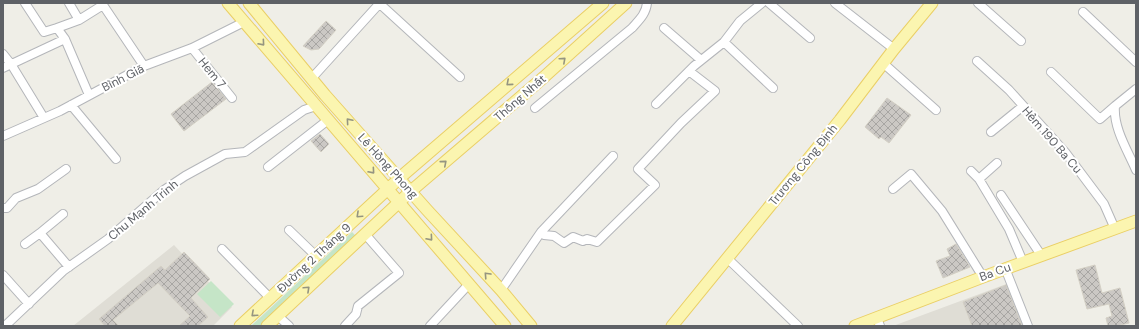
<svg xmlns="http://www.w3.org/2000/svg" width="1139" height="329" viewBox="0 0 1139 329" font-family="'DM Sans',sans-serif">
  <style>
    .education { fill: #dfddd5 }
    .green { fill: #c5e5c7 }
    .building { fill: url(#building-cross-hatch); stroke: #d4d0c5 }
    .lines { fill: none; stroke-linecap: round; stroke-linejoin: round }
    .minor-casing { stroke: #b4b6ba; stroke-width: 10 }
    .major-casing { stroke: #eacf65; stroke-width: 13 }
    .minor { stroke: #fff; stroke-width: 8 }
    .major { stroke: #fbf5b0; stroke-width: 11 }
    .oneway { stroke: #959580 }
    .labels { text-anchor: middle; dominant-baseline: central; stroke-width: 4; stroke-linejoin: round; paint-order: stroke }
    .street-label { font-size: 12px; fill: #5e6166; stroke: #fff }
  </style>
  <defs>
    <pattern id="building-cross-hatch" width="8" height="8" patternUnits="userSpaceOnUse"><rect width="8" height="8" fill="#cbc8c4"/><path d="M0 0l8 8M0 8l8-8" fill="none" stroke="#a8a6a3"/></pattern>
  </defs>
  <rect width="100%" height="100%" fill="#efeee7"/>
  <path class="education" d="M 174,245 L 232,307 L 213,326 L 73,326 Z
    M 1009,283 L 1025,326 L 893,326 L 974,296 Z"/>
  <path class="green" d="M 352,232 L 355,235 L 355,237 L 260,326 L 251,326 Z
    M 211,281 L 234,304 L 220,317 L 197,294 Z"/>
  <path class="building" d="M 326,21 L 336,30 L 319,49 L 311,50 L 303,46 Z
    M 212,82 L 226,99 L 184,131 L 171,114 Z
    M 887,98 L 911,115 L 889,143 L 881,137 L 879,139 L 865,127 Z
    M 320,134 L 329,144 L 321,152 L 311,141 Z
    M 956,244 L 970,267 L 943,278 L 936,261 L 950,256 L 947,249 Z
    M 184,252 L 210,279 L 191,298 L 208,317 L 198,326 L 179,326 L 190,316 L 158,283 L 113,320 L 119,326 L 105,326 L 99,319 L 161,266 L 165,270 Z
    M 1095,265 L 1102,293 L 1120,288 L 1129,323 L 1116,326 L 1108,326 L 1106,318 L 1112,316 L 1109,304 L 1087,309 L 1076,270 Z
    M 1006,285 L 1022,326 L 972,326 L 963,302 Z"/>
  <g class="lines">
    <g class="minor-casing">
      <path id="minor" d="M 25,3 L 44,32 L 57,28
        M 69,3 L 79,20
        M 769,3 L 810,38
        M 835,3 L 894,49
        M 978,3 L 1021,41
        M 380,4 L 460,77
        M 1083,12 L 1136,62
        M 664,28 L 701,60
        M 724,42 L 773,88
        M 192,48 L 232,98
        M 3,54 L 11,64 L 44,118
        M 977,61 L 1009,90 L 1065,152 L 1104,204 L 1115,229
        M 883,63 L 936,110
        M 3,68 L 65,39
        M 1051,72 L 1100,119 L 1115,106
        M 312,78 L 380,3
        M 1136,89 L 1115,106 C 1113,128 1128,151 1136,170
        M 89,95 L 65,39 L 57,28 L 79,20 L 103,5 L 144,66
        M 656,104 L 694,66 L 724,42 L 740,21 L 762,3
        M 71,105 L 116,159
        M 535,108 L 632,28 C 639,20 646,14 647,3
        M 991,132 L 1023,106
        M 3,136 L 60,111 L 144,66 L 192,48 L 244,22
        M 997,163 L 979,179 L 1009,229 L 1023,262
        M 268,167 L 328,120
        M 971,171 L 979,179
        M 893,189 L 911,174 L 942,211 L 983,277
        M 1001,195 L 1041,255
        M 3,208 L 7,208 L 16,198 L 38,189 L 66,169
        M 63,214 L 40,233 L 69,267
        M 289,230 L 316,256
        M 541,232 L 544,235 L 554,236 L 564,243 L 573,237 L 583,241 L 587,239 L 597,242 L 655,185 L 638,169 L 681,123 L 715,91 L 689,71
        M 25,244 L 40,233
        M 222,249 L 271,299
        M 727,258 L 798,326
        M 1005,268 L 1028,326
        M 3,275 L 29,304
        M 501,290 L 541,232 L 613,156
        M 278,316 L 289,326
        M 877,318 L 880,326
        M 5,326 L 63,271 L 108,239 L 164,190 L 185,176 L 225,154 L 245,152 L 304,110 L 316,106
        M 345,326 L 356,314 L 358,306 L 399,273 L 365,234
        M 430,326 L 469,284"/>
    </g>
    <g class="major-casing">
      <path id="major" d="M 228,3 L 505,326
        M 249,3 L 325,95 L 427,210 L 501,290 L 531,326
        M 240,326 L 403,175 L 603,3
        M 267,326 L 411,191 L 544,77 L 626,3
        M 672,326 L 840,120 L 894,49 L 932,3
        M 855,326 L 983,277 L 1136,221"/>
    </g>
    <use href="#minor" class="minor"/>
    <use href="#major" class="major"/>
  </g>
  <defs><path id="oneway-chevron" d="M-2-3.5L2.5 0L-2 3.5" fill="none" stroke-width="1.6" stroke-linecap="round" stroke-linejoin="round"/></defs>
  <g class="oneway">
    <use href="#oneway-chevron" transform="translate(262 43) rotate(49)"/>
    <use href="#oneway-chevron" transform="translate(563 60) rotate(-42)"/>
    <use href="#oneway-chevron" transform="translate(509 83) rotate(139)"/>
    <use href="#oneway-chevron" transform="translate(349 121) rotate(-131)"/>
    <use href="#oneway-chevron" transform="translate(444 163) rotate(-41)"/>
    <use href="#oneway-chevron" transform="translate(372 171) rotate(49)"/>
    <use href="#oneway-chevron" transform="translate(359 215) rotate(137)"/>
    <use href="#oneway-chevron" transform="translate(430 238) rotate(49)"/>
    <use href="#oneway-chevron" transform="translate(487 275) rotate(-133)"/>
    <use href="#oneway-chevron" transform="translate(307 289) rotate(-43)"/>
    <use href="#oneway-chevron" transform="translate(254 314) rotate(138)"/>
  </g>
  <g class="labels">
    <g class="street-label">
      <text transform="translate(212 73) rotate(51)">Hem 7</text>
      <text transform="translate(123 78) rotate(-27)">Bình Giã</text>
      <text transform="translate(520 98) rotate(-41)">Thống Nhất</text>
      <text transform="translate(1052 140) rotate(49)">Hẻm 190 Ba Cu</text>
      <text transform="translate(803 165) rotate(-51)">Trương Công Định</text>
      <text transform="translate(388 166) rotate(48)">Lê Hồng Phong</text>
      <text transform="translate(143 210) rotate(-40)">Chu Mạnh Trinh</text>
      <text transform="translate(314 258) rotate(-43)">Đường 2 Tháng 9</text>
      <text transform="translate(995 272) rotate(-20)">Ba Cu</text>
    </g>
  </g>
  <rect width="1139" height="329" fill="none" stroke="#5e6166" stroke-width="8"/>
</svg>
